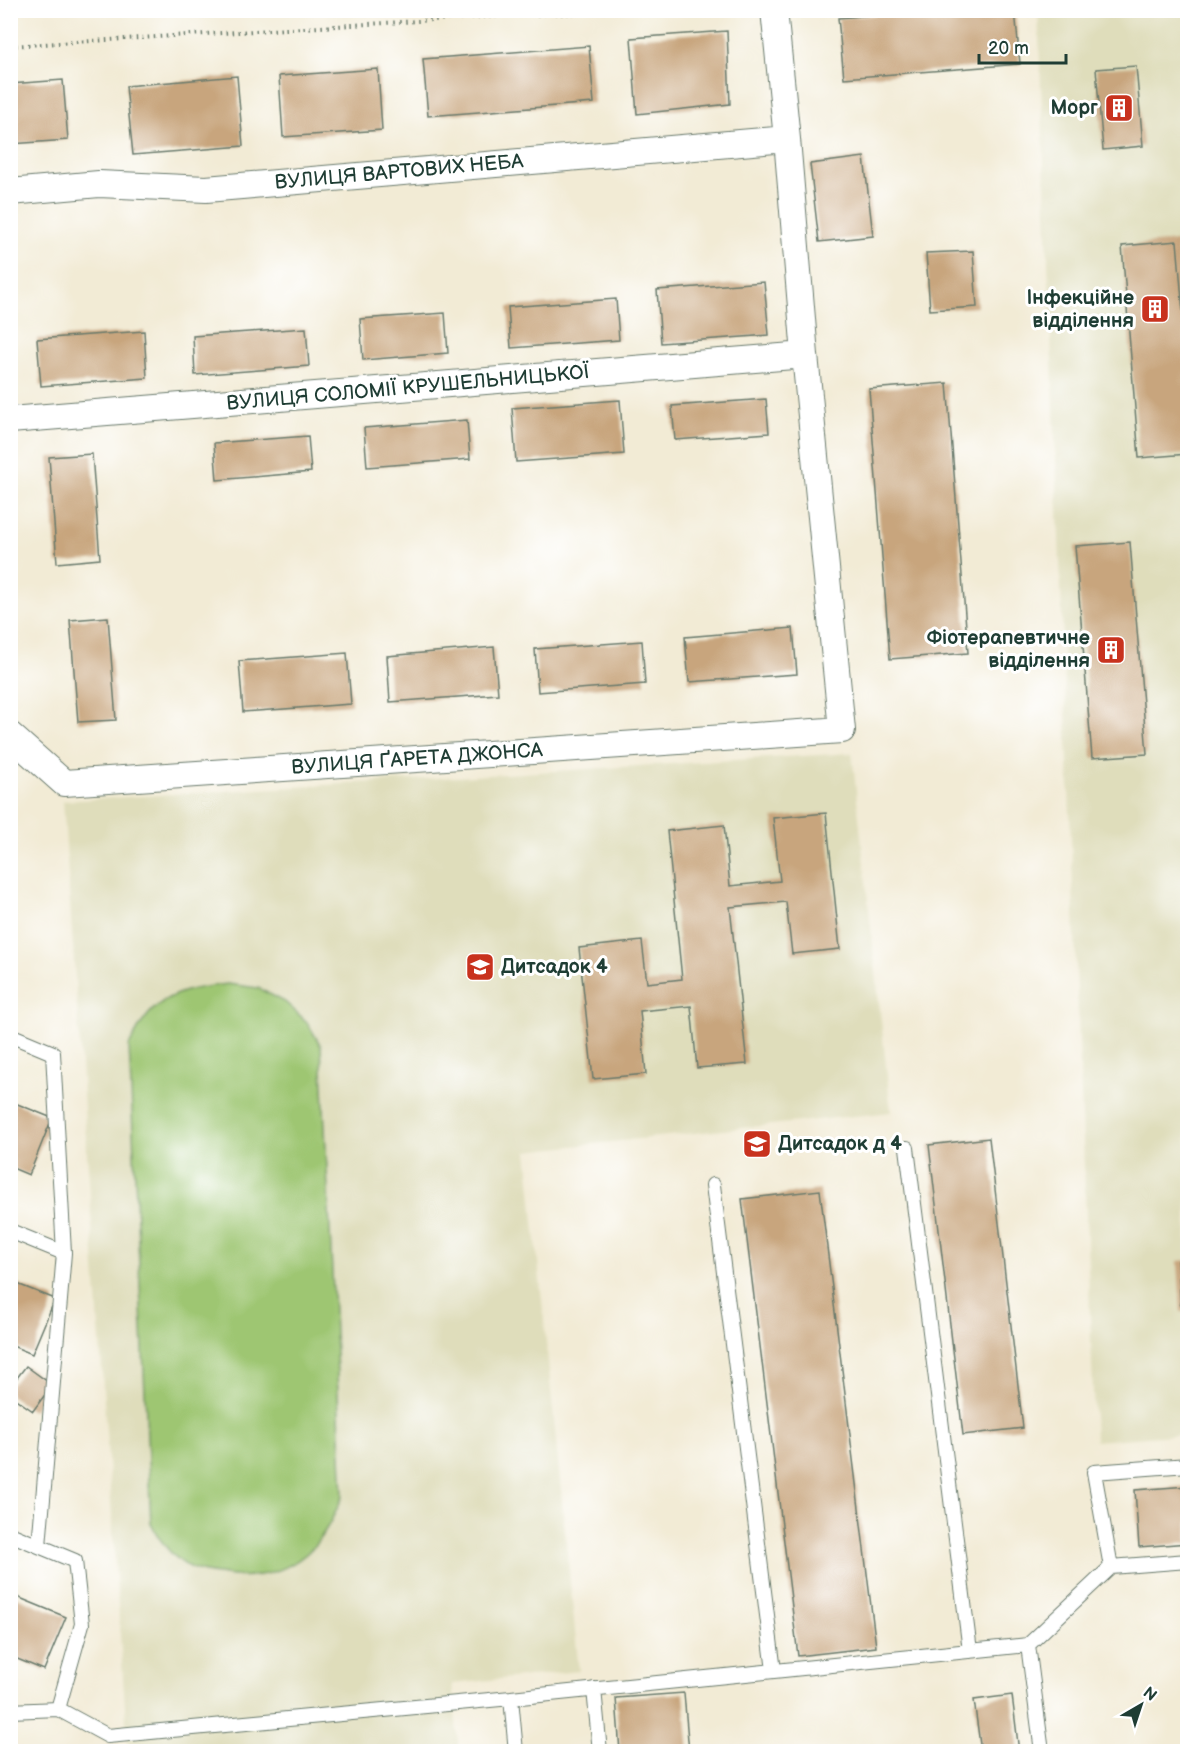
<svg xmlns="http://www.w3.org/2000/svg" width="1198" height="1762" viewBox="0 0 1198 1762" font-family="'Balsamiq Sans',sans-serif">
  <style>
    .built { fill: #dfddbb; fill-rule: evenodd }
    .green { fill: #9ec672; stroke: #5e8253; stroke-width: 1.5 }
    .building { fill: #c8a57d }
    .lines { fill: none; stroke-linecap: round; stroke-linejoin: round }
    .service-casing { stroke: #697a6c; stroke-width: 16 }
    .minor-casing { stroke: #697a6c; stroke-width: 28 }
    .path { stroke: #697a6c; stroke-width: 4; stroke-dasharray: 1.5 4.5; stroke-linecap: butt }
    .service { stroke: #fff; stroke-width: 14 }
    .minor { stroke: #fff; stroke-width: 26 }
    .labels { text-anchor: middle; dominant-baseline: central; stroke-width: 6; stroke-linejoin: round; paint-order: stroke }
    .poi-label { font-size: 20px; font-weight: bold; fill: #1f3d34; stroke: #fff; text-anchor: end }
    .street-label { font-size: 20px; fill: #1f3d34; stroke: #fff }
  </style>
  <rect width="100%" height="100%" fill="#fff"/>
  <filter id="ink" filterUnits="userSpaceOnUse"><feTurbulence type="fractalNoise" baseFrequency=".0167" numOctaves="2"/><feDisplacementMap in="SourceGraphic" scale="12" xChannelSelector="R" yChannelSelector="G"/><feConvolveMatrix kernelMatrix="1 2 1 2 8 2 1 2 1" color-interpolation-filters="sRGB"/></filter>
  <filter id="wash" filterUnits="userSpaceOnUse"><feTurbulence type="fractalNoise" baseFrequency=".008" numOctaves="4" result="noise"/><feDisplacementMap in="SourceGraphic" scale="24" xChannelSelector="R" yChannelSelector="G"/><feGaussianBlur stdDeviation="1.35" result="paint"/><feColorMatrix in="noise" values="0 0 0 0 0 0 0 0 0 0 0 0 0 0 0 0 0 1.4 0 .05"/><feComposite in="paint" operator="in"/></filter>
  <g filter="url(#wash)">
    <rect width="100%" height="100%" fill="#f2ebd5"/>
    <path class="built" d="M 1038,11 L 1187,11 L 1187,372 L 1177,242 L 1122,246 L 1139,457 L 1187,454 L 1187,1434 L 1095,1441 ZM 1136,66 L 1143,146 L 1103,150 L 1096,70 ZM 1130,542 L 1147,754 L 1092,758 L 1075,546 Z
      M 852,753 L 891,1112 L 527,1151 L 579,1671 L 452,1684 L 459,1751 L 128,1751 L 63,801 ZM 826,813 L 840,949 L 792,954 L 786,902 L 730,907 L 746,1064 L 697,1068 L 691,1006 L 640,1011 L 594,1079 L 579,948 L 642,941 L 647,983 L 682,979 L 667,831 L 724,825 L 730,886 L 780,881 L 773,819 Z"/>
    <path class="green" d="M 228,984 L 258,988 L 285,1002 L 307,1022 L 321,1046 L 343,1496 C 334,1516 323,1539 306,1554 C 281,1575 250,1580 218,1574 C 210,1573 199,1571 191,1568 C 173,1559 160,1541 151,1524 L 129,1046 C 153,996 175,990 228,984 Z"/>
    <g id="blocks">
      <path class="building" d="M 934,10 L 1015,10 L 1020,64 L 844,78 L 838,18 Z
        M 727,31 L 730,104 L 637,114 L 631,38 Z
        M 589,46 L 594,103 L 428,116 L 423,59 Z
        M 1136,66 L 1143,146 L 1103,150 L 1096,69 Z
        M 378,69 L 382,130 L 283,137 L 279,76 Z
        M 237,76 L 243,146 L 133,155 L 126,86 Z
        M 63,80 L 68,140 L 10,144 L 10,84 Z
        M 864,157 L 873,236 L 819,242 L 810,164 Z
        M 1177,241 L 1188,372 L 1188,454 L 1139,458 L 1122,246 Z
        M 973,251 L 977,307 L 930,310 L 926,253 Z
        M 764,282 L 769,335 L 661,343 L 657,290 Z
        M 616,299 L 619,340 L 511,348 L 508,307 Z
        M 445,313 L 448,353 L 363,360 L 360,319 Z
        M 306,328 L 309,366 L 195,375 L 193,336 Z
        M 144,331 L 147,378 L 41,386 L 37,339 Z
        M 947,383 L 968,653 L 890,659 L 869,389 Z
        M 766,399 L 769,433 L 675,440 L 672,406 Z
        M 620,400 L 624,454 L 516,462 L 512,408 Z
        M 467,420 L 470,459 L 367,467 L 364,428 Z
        M 308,436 L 311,472 L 217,480 L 214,443 Z
        M 92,454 L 100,559 L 57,563 L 49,457 Z
        M 1130,542 L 1147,754 L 1092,758 L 1075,546 Z
        M 108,617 L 116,720 L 78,722 L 70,620 Z
        M 793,628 L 797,674 L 689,682 L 685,637 Z
        M 642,641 L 645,684 L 538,692 L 535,649 Z
        M 494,647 L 498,694 L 390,702 L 387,656 Z
        M 347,653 L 351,704 L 243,712 L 239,661 Z
        M 826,813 L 840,949 L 792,954 L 786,902 L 730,907 L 747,1064 L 697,1068 L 691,1006 L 640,1011 L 646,1074 L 593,1079 L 579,948 L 642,941 L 647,983 L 682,979 L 667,831 L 724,825 L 730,886 L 780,881 L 773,818 Z
        M 10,1101 L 52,1118 L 29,1175 L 10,1167 Z
        M 989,1138 L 1023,1428 L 963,1435 L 929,1145 Z
        M 820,1190 L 876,1647 L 798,1656 L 742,1199 Z
        M 1188,1260 L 1188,1312 L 1181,1312 L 1178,1261 Z
        M 10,1281 L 55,1299 L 32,1354 L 10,1345 Z
        M 26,1366 L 52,1385 L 33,1411 L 10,1395 L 10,1387 Z
        M 1188,1486 L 1188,1543 L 1139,1547 L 1135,1490 Z
        M 10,1594 L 66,1617 L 44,1670 L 10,1656 Z
        M 684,1693 L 689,1752 L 620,1752 L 616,1698 Z
        M 1012,1695 L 1019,1752 L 981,1752 L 974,1700 Z"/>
    </g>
  </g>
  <g filter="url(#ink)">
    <use href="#blocks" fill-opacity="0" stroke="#697a6c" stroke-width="1.5"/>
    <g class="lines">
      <g class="service-casing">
        <path id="service" d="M 10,1035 L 53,1053 L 64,1253
          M 907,1148 L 970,1651
          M 713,1185 L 774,1671
          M 10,1231 L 64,1253 L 39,1546
          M 10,1534 L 75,1561 L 82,1624 L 58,1709 L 10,1711
          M 1111,1567 L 1094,1472 L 1188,1465
          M 1028,1645 L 1111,1567 L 1188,1561
          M 594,1689 L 600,1752
          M 58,1709 L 108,1736 L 511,1698
          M 516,1752 L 511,1698 L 1028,1645 L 1042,1752"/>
      </g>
      <g class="minor-casing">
        <path id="minor" d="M 10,192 L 99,184 L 206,189 L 787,139
          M 10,420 L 805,355
          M 10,735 L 64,783 L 842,730 L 805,355 L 787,139 L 774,10"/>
      </g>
      <path class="path" d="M 10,46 L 499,16 L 658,10"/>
      <use href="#service" class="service"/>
      <use href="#minor" class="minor"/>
    </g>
  </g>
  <defs>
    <g id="building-square" transform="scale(1.5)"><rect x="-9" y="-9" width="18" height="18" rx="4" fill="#c8321e" stroke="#fff"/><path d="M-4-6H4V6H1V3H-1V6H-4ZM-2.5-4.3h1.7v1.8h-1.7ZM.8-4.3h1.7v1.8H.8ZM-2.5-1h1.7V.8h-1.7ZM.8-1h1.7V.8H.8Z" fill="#fff"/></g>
    <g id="school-square" transform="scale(1.5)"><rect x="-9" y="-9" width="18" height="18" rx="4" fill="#c8321e" stroke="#fff"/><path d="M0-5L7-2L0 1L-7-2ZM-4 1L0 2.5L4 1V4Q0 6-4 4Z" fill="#fff"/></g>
  </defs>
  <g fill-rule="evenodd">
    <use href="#building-square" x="1119" y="108"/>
    <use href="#building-square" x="1155" y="309"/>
    <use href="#building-square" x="1111" y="650"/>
    <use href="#school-square" x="480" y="967"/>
    <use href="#school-square" x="757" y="1144"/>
  </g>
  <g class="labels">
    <g class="poi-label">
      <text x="1098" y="108">Морг</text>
      <text x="1134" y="298">Інфекційне<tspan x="1134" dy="23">відділення</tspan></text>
      <text x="1090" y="638">Фіотерапевтичне<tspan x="1090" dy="23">відділення</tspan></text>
      <text x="501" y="967" text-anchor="start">Дитсадок 4</text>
      <text x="778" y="1144" text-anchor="start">Дитсадок д 4</text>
    </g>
    <g class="street-label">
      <text transform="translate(399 172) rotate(-5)">ВУЛИЦЯ ВАРТОВИХ НЕБА</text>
      <text transform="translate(408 388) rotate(-5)">ВУЛИЦЯ СОЛОМІЇ КРУШЕЛЬНИЦЬКОЇ</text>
      <text transform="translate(417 759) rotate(-4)">ВУЛИЦЯ ҐАРЕТА ДЖОНСА</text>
    </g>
  </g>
  <rect width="1198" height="1762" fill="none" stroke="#fff" stroke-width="36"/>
  <g transform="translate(1141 1705) rotate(39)" stroke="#ffffff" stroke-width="4.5" paint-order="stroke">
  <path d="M0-4.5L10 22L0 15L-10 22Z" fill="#1f3d34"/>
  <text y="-9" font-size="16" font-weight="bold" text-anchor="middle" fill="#1f3d34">N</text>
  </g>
  <path d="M979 54v9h87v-9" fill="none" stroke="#1f3d34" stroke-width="3"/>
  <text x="988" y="54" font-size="18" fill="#1f3d34" stroke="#ffffff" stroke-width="4.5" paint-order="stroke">20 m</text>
</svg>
